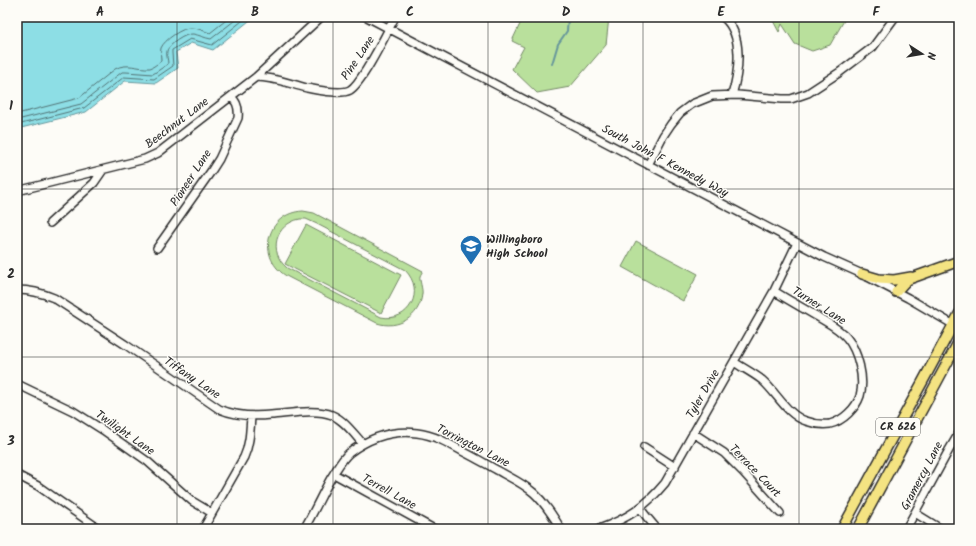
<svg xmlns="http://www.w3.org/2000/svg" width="976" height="546" viewBox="0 0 976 546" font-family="Kalam,sans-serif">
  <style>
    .green { fill: #b9e09c; stroke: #728664; fill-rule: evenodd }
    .water { fill: #8ddee5; stroke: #66969b }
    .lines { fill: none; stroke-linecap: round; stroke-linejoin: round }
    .shore { stroke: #527375; stroke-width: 1 }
    .stream { stroke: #66969b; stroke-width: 2 }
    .minor-casing { stroke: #2b2b2b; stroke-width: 10 }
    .major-casing { stroke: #2b2b2b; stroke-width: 12 }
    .minor { stroke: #fdfcf7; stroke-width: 7 }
    .major { stroke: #f4e382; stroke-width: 9 }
    .grid { fill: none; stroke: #2b2b2b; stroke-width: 1; stroke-opacity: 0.55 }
    .labels { text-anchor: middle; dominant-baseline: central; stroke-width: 3; stroke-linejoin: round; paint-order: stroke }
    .shield { fill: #fdfcf7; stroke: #6a6a68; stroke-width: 1 }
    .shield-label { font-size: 11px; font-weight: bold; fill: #2b2b2b }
    .street-label { font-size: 12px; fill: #2b2b2b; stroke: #fdfcf7 }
    .poi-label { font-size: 12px; font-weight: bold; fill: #2b2b2b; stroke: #fdfcf7; text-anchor: start }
    .neatline { fill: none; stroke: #2b2b2b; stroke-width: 1.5 }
    .grid-label { font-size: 13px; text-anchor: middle; font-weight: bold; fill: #2b2b2b }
  </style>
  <rect width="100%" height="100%" fill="#fdfcf7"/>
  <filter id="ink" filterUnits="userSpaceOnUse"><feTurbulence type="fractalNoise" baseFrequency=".025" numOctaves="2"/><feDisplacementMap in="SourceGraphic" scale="8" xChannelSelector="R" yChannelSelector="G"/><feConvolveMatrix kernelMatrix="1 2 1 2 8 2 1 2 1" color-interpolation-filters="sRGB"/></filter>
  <g filter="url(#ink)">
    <path class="green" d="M 510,17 L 609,17 L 606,45 L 570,87 L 537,93 L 512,69 L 524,47 L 512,41 L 520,24 Z
      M 771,17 L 846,17 L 830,45 L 812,51 L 795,44 L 782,24 L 779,32 Z
      M 303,211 L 314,213 L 423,271 C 422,272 421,274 420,276 C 419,280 423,289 422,294 C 420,317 398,330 377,323 L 288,277 C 256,259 265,213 303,211 ZM 300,219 L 306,219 L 317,224 L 405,270 C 426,291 409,323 381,317 L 287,268 C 268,252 275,224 300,219 Z
      M 306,225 L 401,275 L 381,313 L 285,264 Z
      M 636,241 L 698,274 L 683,301 L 622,267 Z"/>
    <path class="water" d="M 17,17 L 254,17 L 213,50 L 191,43 L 176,52 L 178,68 L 156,83 L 125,81 L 86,112 L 17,129 Z"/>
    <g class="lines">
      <path class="shore" d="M 17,114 L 79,98 L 115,69 C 127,62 138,69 150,68 C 154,67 158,63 161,61 C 161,57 160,53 161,48 C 164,40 183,27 191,28 C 198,28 204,31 210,33 L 230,17
        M 17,120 L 81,104 L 122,72 L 126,72 L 153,74 L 168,64 C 168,60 166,55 167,51 C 168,45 186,33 193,34 C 199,35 205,38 211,39 L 239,17
        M 17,125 L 84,108 L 124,77 L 154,79 L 173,66 L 172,53 L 172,50 L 190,39 L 212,45 L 247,17"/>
      <path class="stream" d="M 552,64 L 558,44 L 567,31 L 568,17"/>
      <g class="minor-casing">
        <path id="minor" d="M 367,17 L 824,257 L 862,274 L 908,298 L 959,328
          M 723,17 C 744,34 739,72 732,95
          M 256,77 C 275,77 290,84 307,88 C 318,90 340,95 350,90 C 363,82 387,32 395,17
          M 648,165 L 663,136 L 671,124 L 680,113 L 692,104 L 712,96 L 738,95 L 782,99 L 791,99 L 808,93 L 840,72 L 873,47 L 895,17
          M 17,191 L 145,159 L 158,153 L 256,77 L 321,17
          M 50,223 L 94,183 L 103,170
          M 157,248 L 212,170 L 219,159 L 238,118 C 239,109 238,102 231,97
          M 17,290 C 30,290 42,293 54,298 L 126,345 L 219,409 C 236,416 253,417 271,415 C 287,414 316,408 332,415 C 344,420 354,434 363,444
          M 734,362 C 743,368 753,373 762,380 C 777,393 787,415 806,421 C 814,424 822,425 830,424 C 843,421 856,408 860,396 C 865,379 858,351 847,338 C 840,329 828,323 818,317 C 803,308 788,300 774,291
          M 17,384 L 73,411 L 103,430 L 147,461 L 192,501 L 212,513
          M 693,433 L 724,453 L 743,472 L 780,513
          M 644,447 L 675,467
          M 334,474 L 434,529
          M 17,475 L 38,486 L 75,512 L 98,528
          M 640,508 L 646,516 L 657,529
          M 915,513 L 941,529
          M 203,529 L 244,457 C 250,444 250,430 251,416
          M 304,529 C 314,512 322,494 331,478 C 337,469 341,460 349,453 C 369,438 392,430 417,433 C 434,435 448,443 462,451 C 474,457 486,464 497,470 C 509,477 523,483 534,493 C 545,503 553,516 561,529
          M 599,529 C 629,518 645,507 665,483 L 774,291 L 786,266 L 797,243
          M 906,529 L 949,450 L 959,433"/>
      </g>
      <g class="major-casing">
        <path id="major" d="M 862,274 L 879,279 L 894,280 L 911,277
          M 896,292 L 904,283 L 909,279 L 959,261
          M 842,529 L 923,381 L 959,314
          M 858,529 L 959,341"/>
      </g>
      <use href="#minor" class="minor"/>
      <use href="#major" class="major"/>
    </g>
  </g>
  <path class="grid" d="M 177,17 L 177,529M 333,17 L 333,529M 488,17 L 488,529M 643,17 L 643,529M 799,17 L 799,529M 17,189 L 959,189M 17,357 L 959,357"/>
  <defs>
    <g id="school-pin" transform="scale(1.15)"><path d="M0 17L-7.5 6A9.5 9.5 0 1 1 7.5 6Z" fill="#1f6fb2" stroke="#fdfcf7"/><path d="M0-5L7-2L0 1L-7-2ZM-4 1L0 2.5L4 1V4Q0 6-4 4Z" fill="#fff"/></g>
  </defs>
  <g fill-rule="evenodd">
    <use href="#school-pin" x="471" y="246"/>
  </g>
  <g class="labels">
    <rect class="shield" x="876" y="418" width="44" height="18" rx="3"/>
    <g class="shield-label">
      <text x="898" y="427">CR 626</text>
    </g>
    <g class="street-label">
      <text transform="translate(358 58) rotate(-56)">Pine Lane</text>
      <text transform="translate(177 123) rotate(-37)">Beechnut Lane</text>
      <text transform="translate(665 161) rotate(28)">South John F Kennedy Way</text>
      <text transform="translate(191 178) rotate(-57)">Pioneer Lane</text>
      <text transform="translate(819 306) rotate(32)">Turner Lane</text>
      <text transform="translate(192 378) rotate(34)">Tiffany Lane</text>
      <text transform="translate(703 394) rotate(-60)">Tyler Drive</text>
      <text transform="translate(125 433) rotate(35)">Twilight Lane</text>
      <text transform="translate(473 446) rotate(27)">Torrington Lane</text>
      <text transform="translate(755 471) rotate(46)">Terrace Court</text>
      <text transform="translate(922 476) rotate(-62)">Gramercy Lane</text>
      <text transform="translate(389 492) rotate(29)">Terrell Lane</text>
    </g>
    <g class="poi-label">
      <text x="486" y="239">Willingboro<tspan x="486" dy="14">High School</tspan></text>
    </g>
  </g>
  <rect width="976" height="546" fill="none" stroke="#fdfcf7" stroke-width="44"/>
  <g transform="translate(922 54) rotate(102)" stroke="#fdfcf7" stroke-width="3" paint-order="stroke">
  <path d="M0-3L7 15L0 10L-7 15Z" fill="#2b2b2b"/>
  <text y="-6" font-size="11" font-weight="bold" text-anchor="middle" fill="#2b2b2b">N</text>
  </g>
  <rect x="22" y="22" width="932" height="502" class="neatline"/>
  <g class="grid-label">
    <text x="100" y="16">A</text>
    <text x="255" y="16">B</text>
    <text x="410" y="16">C</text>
    <text x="566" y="16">D</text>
    <text x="721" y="16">E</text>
    <text x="876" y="16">F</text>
    <text x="11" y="110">1</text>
    <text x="11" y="278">2</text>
    <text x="11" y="445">3</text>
  </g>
</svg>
